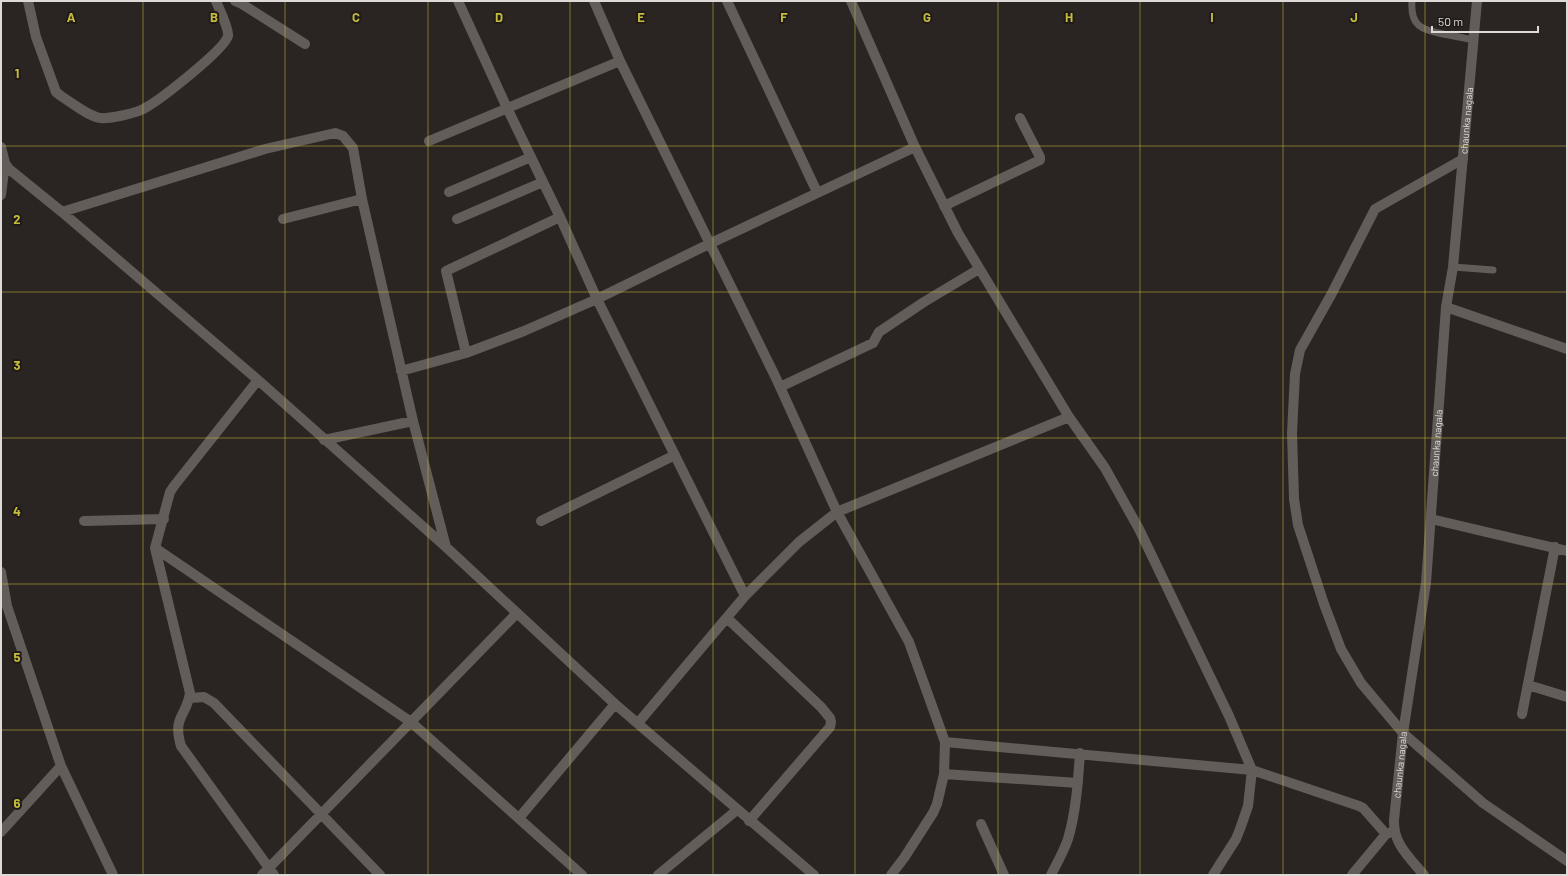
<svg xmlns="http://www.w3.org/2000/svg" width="1568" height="876" viewBox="0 0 1568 876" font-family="Barlow,sans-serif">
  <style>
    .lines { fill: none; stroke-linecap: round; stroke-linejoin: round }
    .lane { stroke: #635d5a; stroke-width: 7 }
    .street { stroke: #635d5a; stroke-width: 10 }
    .secondary { stroke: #635d5a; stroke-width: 10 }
    .grid { fill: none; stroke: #c5bc3d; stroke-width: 1; stroke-opacity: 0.55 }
    .labels { text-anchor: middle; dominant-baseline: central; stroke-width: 4; stroke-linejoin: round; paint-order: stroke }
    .street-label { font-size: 10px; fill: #dedad8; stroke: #201b18 }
    .grid-label { font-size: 13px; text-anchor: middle; font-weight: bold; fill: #c5bc3d; stroke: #201b18; stroke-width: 4; stroke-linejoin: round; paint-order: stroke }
  </style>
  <rect width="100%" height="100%" fill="#2a2522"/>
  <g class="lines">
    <path class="lane" d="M 1412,1 C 1410,26 1422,30 1443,34 C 1454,36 1464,38 1474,40
      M 1453,267 L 1493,270"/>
    <path class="street" d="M 28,1 L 36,37 L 56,92 L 61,96 C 71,102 89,117 101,118 C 109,119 138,113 145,108 C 160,100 224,50 228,36 C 229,28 219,9 216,1
      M 235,1 L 242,4 L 305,44
      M 458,1 L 507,108 L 560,217 L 597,299 L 745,596
      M 594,1 L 620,61 L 775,376 L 837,512 L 909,642 L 945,742 L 944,774 L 937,804 L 933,813 L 904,858 L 891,875
      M 727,1 L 817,192
      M 851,1 L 915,147 L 958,233 L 1069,417 L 1105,468 L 1139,529 L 1229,716 L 1252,770 L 1248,806 L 1240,829 L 1236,839 L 1213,875
      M 429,141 L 620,61
      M 1,147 L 5,163 L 9,169 L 62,212 L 258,380 L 446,547 L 615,704 L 814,875
      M 1463,159 L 1375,209 L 1331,295 L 1300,350 L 1295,374 L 1292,433 L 1294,499 L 1298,525 L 1324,604 L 1341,649 L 1361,683 L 1403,733 L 1483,803 L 1567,861
      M 449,192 L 531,157
      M 1,195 L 5,163
      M 944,206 L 1040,160 L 1040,157 L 1020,118
      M 62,212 L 265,149 L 335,133 L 343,136 L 353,148 L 362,199 L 413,421 L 446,547
      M 283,219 L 362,199
      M 457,219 L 543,182
      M 1446,307 L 1567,349
      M 466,353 L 446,271 L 560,217
      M 401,371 L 466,353 L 524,331 L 597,299 L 709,244 L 915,147
      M 258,380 L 174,486 L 170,492 L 155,548 L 411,722 L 582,875
      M 780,387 L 873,343 L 879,332 L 924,302 L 979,269
      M 324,440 L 413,421
      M 1431,519 L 1567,551
      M 84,521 L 164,519
      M 541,521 L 675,455
      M 155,548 L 190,693 C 187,716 172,716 181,746 L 274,875
      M 1,572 L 7,606 L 61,766 L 113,875
      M 727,618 L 821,707 L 830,718 L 831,722 L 830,727 L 749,821
      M 1528,685 L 1567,697
      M 190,698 L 204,697 L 214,703 L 380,875
      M 1522,714 L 1555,547
      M 638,723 L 745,596 L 799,542 L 837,512 L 1069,417
      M 945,742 L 1252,770 L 1359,806 L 1363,808 L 1386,834
      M 944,774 L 1078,783
      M 519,818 L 615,704
      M 981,824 L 1004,875
      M 1,832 L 61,766
      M 262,875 L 516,614
      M 658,875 L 737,810
      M 1051,875 C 1057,863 1064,851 1068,839 C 1076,812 1078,782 1080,753
      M 1352,875 L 1386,834 L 1392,832"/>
    <path class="secondary" id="s1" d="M 1424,875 C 1410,858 1393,844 1394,820 L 1403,733 L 1426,583 L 1446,307 L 1453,267 L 1477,1"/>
  </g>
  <path class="grid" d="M 143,1 L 143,875M 285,1 L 285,875M 428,1 L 428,875M 570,1 L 570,875M 713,1 L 713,875M 855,1 L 855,875M 998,1 L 998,875M 1140,1 L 1140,875M 1283,1 L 1283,875M 1425,1 L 1425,875M 1,146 L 1567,146M 1,292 L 1567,292M 1,438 L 1567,438M 1,584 L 1567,584M 1,730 L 1567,730"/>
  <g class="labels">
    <g class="street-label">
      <text stroke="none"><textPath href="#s1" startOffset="768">chaunka nagala</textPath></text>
      <text stroke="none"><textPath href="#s1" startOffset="444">chaunka nagala</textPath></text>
      <text stroke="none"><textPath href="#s1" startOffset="120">chaunka nagala</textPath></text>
    </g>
  </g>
  <g class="grid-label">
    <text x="71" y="22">A</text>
    <text x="214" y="22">B</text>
    <text x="356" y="22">C</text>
    <text x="499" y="22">D</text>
    <text x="641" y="22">E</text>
    <text x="784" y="22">F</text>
    <text x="927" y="22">G</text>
    <text x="1069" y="22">H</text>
    <text x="1212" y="22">I</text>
    <text x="1354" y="22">J</text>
    <text x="17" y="78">1</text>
    <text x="17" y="224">2</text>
    <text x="17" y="370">3</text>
    <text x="17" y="516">4</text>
    <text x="17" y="662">5</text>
    <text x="17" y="808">6</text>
  </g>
  <rect width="1568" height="876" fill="none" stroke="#dedad8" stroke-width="4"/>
  <path d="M1432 26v6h106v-6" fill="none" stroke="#dedad8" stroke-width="2"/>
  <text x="1438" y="26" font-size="12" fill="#dedad8" stroke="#201b18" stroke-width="3" paint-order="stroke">50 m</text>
</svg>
